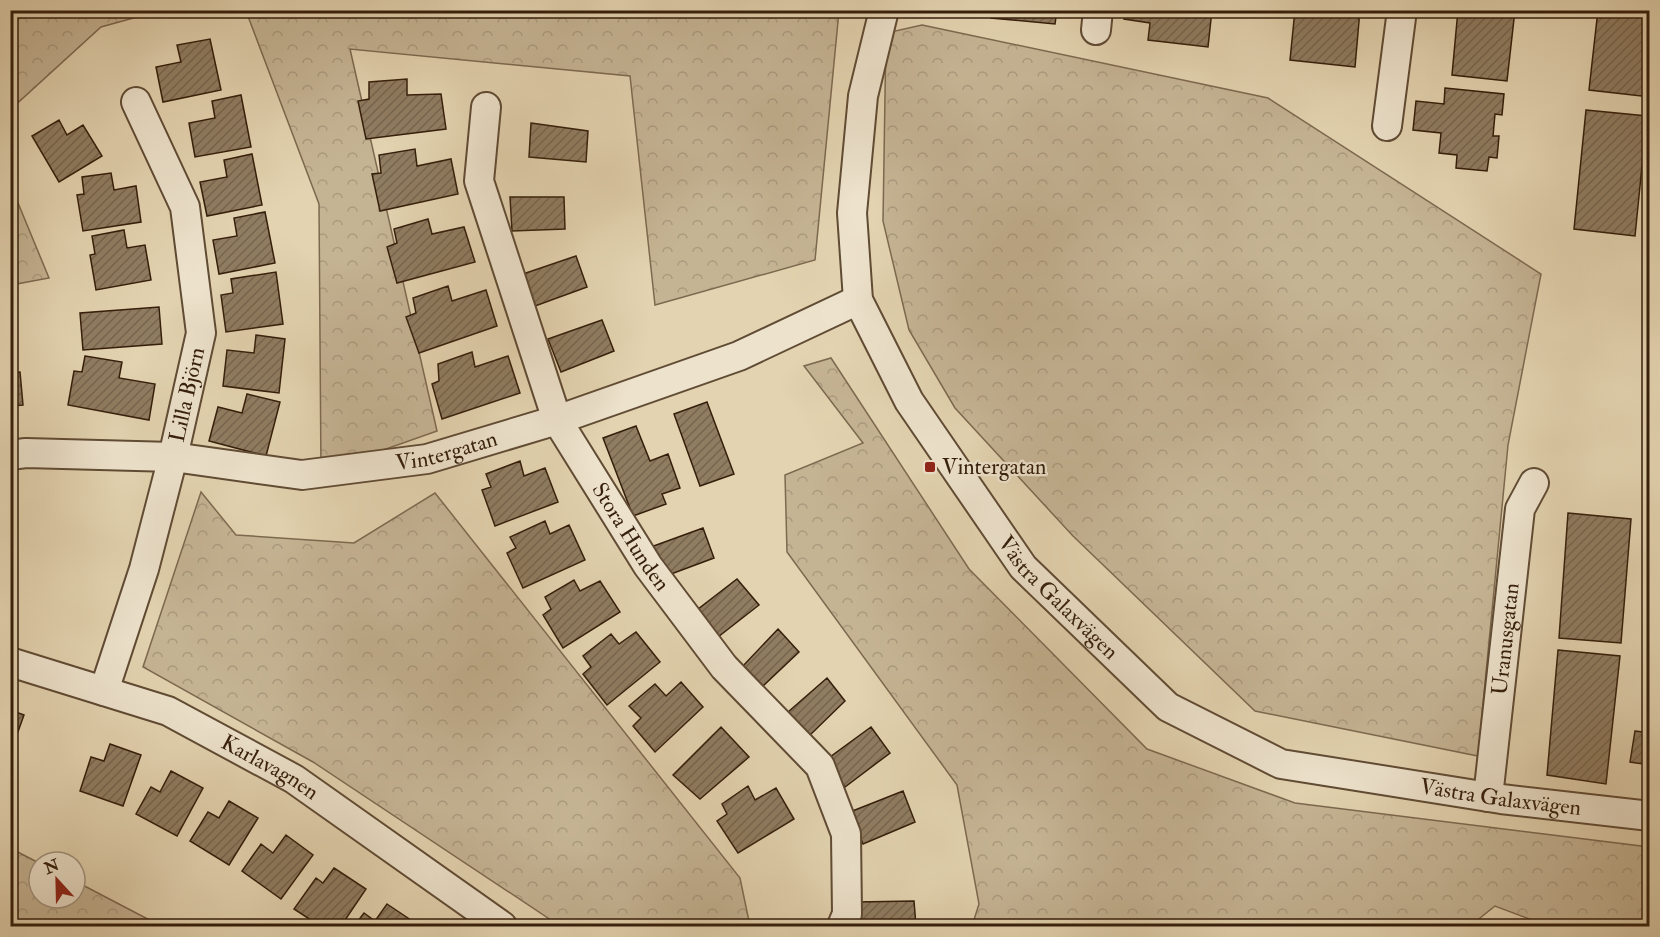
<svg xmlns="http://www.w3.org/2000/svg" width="1660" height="937" viewBox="0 0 1660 937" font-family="'IM FELL Double Pica',serif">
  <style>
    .forest { fill: url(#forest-crowns); stroke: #7d6950; stroke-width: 1.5 }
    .building { fill: url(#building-hatch); stroke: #351e0b; stroke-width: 1.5 }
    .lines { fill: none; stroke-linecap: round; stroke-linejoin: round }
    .minor-casing { stroke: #604b34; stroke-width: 32 }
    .minor { stroke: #ede2cc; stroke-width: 28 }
    .poi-dot { fill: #8f2418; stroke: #ede2cc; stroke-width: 2 }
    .labels { text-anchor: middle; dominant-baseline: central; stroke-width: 4.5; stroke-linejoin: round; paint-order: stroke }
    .street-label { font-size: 22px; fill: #351e0b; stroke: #ede2cc }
    .poi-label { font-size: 22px; fill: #351e0b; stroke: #ede2cc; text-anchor: start }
  </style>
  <defs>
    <pattern id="forest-crowns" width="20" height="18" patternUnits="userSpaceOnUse" patternTransform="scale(1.5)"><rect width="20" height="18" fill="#c5b494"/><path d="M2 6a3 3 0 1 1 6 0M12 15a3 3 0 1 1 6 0" fill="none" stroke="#aa9a7e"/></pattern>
    <pattern id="building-hatch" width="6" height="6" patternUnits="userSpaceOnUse" patternTransform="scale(1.5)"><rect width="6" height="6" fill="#8f7c61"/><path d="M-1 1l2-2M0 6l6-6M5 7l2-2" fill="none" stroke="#76654e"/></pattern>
  </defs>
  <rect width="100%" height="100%" fill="#e3d3b0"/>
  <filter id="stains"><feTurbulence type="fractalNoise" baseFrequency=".00333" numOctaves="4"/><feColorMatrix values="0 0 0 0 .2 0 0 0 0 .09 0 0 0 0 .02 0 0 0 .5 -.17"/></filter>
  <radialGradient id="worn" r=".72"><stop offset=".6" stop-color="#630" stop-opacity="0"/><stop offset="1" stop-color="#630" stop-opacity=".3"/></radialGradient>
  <path class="forest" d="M 11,10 L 159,10 L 159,11 L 101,27 L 11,109 Z
    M 246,11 L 839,11 L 815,260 L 655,305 L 630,76 L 350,49 L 437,431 L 321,472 L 319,204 Z
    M 922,25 L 1268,98 L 1541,274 L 1508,445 L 1478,756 L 1255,711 L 1073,536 L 955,408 L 909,330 L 883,221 L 886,33 Z
    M 10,186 L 11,186 L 49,278 L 11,285 Z
    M 831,358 L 969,569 L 1147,749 L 1295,803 L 1649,847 L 1649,926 L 1548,926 L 1495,906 L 1470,926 L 972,926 L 979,904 L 957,785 L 787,552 L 785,475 L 863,443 L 804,366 Z
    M 201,492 L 236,535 L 354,543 L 435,493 L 740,878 L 750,926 L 560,926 L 313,762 L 143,667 Z
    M 10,848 L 39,863 L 39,898 L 75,898 L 75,881 L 161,926 L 11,926 Z"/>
  <path class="building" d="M 992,10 L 1057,10 L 1055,24 L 991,18 Z
    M 1125,10 L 1212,10 L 1208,47 L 1148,40 L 1150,23 L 1124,19 Z
    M 1295,10 L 1360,10 L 1355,67 L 1290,60 Z
    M 1458,10 L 1515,10 L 1507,81 L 1452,75 Z
    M 1598,10 L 1650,10 L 1650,97 L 1589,90 Z
    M 210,39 L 221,90 L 163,102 L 156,67 L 181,62 L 177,45 Z
    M 407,79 L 407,95 L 441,94 L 446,129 L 366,139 L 358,101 L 369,99 L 369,82 Z
    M 1445,88 L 1504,94 L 1502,115 L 1495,114 L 1493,136 L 1499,136 L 1497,158 L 1489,157 L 1487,171 L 1456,168 L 1457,155 L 1439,153 L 1441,133 L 1413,130 L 1416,101 L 1444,104 Z
    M 241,95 L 251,147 L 195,157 L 189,123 L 215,118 L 212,101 Z
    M 1586,110 L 1647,116 L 1635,236 L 1574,229 Z
    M 59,120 L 67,135 L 83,125 L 102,156 L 59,182 L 32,136 Z
    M 531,123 L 588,131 L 586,162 L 529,157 Z
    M 415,149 L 417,166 L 451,159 L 458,194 L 380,211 L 372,174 L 381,173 L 379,155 Z
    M 252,154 L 262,205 L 207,216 L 200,182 L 227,177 L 224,160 Z
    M 111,173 L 114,190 L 136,186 L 141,222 L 83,231 L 77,195 L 84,194 L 82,177 Z
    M 510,197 L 564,197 L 565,229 L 512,231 Z
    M 265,212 L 275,263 L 219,274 L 213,240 L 237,236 L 234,218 Z
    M 428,219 L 432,234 L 464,227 L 475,262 L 397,283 L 387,247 L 397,243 L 394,229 Z
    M 124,230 L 127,248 L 145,245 L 151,280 L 96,290 L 90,255 L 95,254 L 92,236 Z
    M 576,256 L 587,287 L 535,306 L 523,274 Z
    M 276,272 L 283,324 L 226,332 L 221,295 L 233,293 L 231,279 Z
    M 448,286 L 452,301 L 486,290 L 497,326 L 419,353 L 406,317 L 416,313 L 413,298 Z
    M 159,307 L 162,344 L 83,350 L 80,313 Z
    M 602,320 L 614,351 L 561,372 L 548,339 Z
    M 256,335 L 285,339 L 279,393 L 223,386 L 227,350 L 254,353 Z
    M 472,352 L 475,367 L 508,356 L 520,393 L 442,419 L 432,384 L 439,381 L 438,364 Z
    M 85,356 L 122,362 L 119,378 L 155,384 L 149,420 L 68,405 L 74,371 L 82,372 Z
    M 20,372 L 23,405 L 10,406 L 10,373 Z
    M 247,394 L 280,402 L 266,456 L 209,441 L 218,407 L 242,413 Z
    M 707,402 L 734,474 L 700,486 L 674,414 Z
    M 636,426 L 650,461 L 668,454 L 680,488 L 662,494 L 666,504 L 633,516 L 603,438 Z
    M 520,461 L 524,476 L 545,468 L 558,502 L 495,526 L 482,490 L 491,487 L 486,474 Z
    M 1568,513 L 1631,519 L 1621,643 L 1559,638 Z
    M 545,521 L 550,534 L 569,525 L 585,560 L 523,588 L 507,553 L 516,548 L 510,537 Z
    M 703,528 L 714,558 L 663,577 L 651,547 Z
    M 737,579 L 759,605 L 718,637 L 697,610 Z
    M 574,580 L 580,591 L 600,581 L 620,612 L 563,648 L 543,615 L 551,609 L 545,597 Z
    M 1649,595 L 1650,595 L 1650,630 L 1645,629 Z
    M 778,629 L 799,652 L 761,688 L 742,667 Z
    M 636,632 L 660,662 L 607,705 L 583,674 L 591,667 L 583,656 L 611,634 L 619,644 Z
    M 1646,640 L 1650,640 L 1650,676 L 1643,675 Z
    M 1558,650 L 1620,656 L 1606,784 L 1547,775 Z
    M 827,678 L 845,701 L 808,737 L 788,712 Z
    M 681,682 L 703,707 L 655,752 L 633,726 L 641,718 L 629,706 L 655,684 L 666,696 Z
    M 10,710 L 24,715 L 10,754 Z
    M 721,727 L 749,757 L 700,799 L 673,775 Z
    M 871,727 L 890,753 L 845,787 L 826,760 Z
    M 1635,731 L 1650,733 L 1650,765 L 1630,762 Z
    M 110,744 L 141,755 L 123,806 L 80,791 L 91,757 L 104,761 Z
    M 171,771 L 203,788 L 177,836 L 136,814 L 151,787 L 160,792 Z
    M 748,786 L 755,800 L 776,788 L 794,819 L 738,853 L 717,821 L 727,814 L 722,804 Z
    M 903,791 L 915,822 L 863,844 L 850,812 Z
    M 229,801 L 258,818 L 229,865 L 190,841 L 208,812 L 219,818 Z
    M 286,835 L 313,855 L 281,899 L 242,871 L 261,844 L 273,853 Z
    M 334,868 L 366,889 L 341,926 L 320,926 L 294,909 L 316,878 L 323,883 Z
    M 914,901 L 916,926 L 858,926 L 857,902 Z
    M 387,904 L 417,924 L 415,926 L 354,926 L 364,913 L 375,921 Z"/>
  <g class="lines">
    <g class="minor-casing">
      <g id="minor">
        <path id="s1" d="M 884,10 L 863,96 L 852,213 L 858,300 L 909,401 L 1023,567 L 1168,707 L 1281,764 L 1501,799 L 1650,816"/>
        <path d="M 1096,30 L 1098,10"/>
        <path id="s2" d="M 486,107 L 479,181 L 557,420 L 648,566 L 724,667 L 820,766 L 846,834 L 847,914 L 842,926"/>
        <path d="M 1387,126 L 1402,10"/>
        <path id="s3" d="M 10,455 L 26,453 L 173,457 L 302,475 L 427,459 L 557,420 L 739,356 L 858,300"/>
        <path id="s4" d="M 10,662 L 168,711 L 294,779 L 502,926"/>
        <path id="s5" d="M 104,691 L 144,569 L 173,457 L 201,333 L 185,207 L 136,102"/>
        <path id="s6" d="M 1488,797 L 1520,509 L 1534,483"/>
      </g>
    </g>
    <use href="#minor" class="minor"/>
  </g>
  <rect class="poi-dot" x="924" y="461" width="12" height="12" rx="3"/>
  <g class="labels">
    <g class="street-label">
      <text stroke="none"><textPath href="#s5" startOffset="308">Lilla Björn</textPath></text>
      <text stroke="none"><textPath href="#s3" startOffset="440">Vintergatan</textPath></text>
      <text stroke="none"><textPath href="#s2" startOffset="464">Stora Hunden</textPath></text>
      <text stroke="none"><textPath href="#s1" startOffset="654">Västra Galaxvägen</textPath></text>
      <text stroke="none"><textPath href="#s6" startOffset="159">Uranusgatan</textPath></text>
      <text stroke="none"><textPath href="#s4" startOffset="282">Karlavagnen</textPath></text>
      <text stroke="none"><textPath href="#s1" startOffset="1158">Västra Galaxvägen</textPath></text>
    </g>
    <g class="poi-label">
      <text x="942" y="467">Vintergatan</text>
    </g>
  </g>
  <rect width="1660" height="937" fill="none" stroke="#e3d3b0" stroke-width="36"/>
  <rect x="12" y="12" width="1636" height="913" fill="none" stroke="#351e0b" stroke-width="3"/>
  <rect x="18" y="18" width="1624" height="901" fill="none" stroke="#351e0b" stroke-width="1.5"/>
  <g transform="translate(57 880) rotate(338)"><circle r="28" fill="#ede2cc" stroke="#a3947f" stroke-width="1.5"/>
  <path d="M0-4.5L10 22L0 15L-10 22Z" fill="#8f2418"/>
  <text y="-9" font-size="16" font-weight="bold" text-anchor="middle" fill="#351e0b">N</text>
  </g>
  <rect width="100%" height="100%" filter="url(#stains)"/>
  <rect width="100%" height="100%" fill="url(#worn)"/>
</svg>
